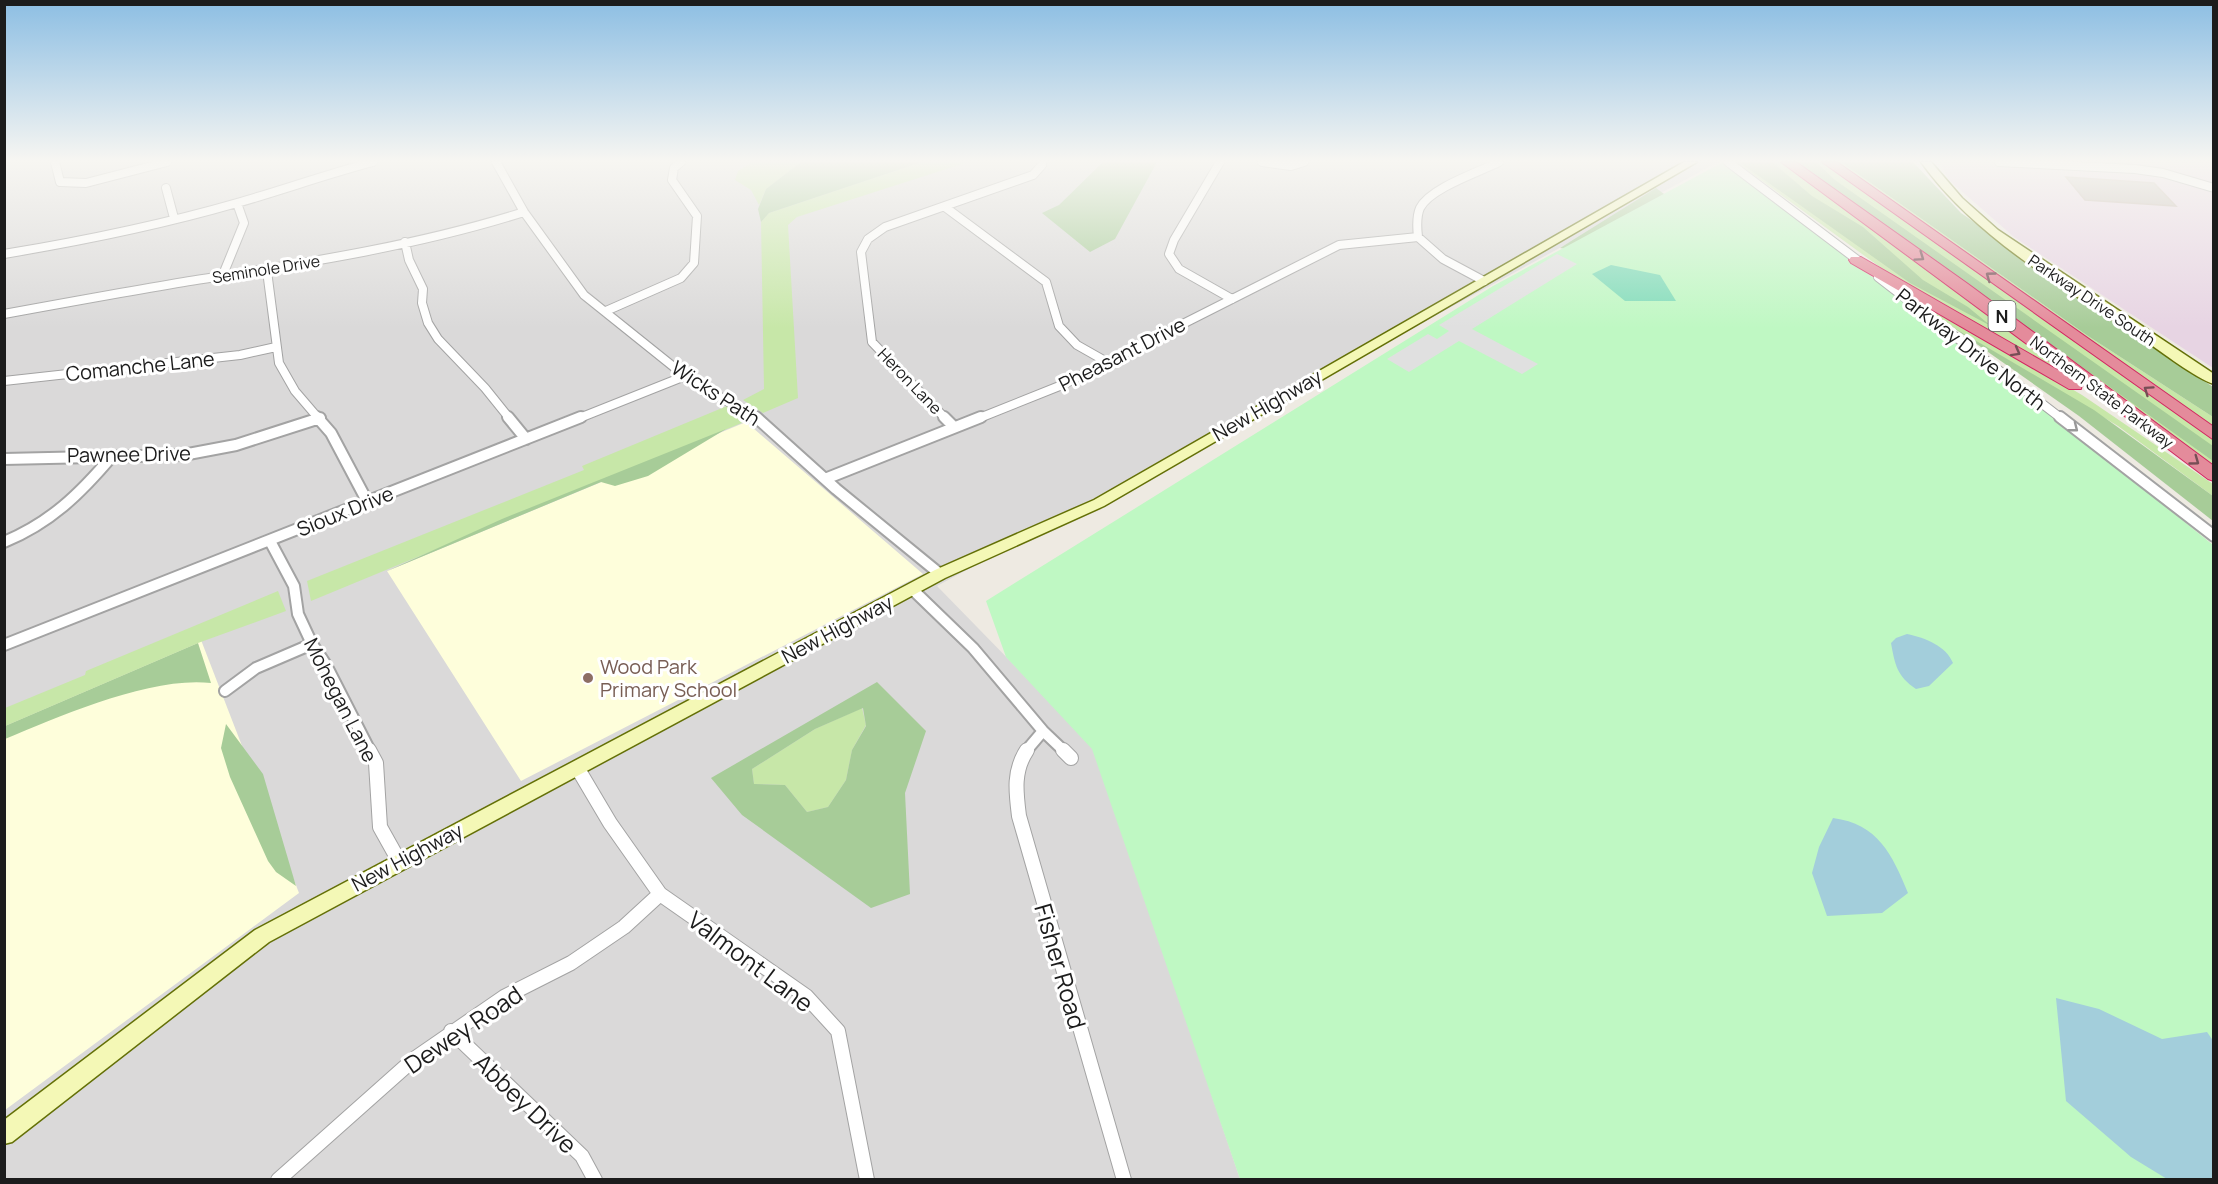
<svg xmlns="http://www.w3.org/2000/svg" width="2218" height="1184" viewBox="0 0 2218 1184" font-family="Manrope,sans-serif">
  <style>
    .residential { fill: #dad9d9 }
    .industrial { fill: #e7d4e3 }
    .education { fill: #fefedb }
    .grass { fill: #c7e7a8 }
    .forest { fill: #a7cc98; fill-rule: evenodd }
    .park { fill: #bff8c3 }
    .pitch { fill: #81dcb9 }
    .parking { fill: #e0e0e0 }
    .water { fill: #a3cedb }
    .building { fill: #c2b9b2; stroke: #bfb0a5; stroke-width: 1.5 }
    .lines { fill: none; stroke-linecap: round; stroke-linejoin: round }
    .street-far2-casing { stroke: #a3a3a3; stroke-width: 10 }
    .street-far1-casing { stroke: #a3a3a3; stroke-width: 14 }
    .street-casing { stroke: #a3a3a3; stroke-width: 16 }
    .secondary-casing { stroke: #647007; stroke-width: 3 }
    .highway-casing { stroke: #d32762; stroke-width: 2 }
    .street-far2 { stroke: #fff; stroke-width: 8 }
    .street-far1 { stroke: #fff; stroke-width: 10 }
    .street { stroke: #fff; stroke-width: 14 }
    .secondary { fill: #f4f8b6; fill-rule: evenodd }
    .highway { fill: #e48b9b; fill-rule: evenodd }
    .oneway { stroke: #764e55 }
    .oneway2 { stroke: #999 }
    .education-dot { fill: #8d6e63; stroke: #fff; stroke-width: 2 }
    .labels { text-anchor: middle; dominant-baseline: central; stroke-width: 6; stroke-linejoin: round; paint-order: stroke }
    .far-street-label { font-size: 16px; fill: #1c1c1c; stroke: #fff }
    .shield { fill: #fff; stroke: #606060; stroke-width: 1.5 }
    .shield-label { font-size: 18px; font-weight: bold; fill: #1c1c1c }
    .street-label { font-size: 20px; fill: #1c1c1c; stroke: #fff }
    .education-label { font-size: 20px; fill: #785e54; stroke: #fff; text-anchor: start }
    .near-street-label { font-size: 24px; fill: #1c1c1c; stroke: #fff }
  </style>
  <rect width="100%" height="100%" fill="#eeeae2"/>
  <path class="residential" d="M 5,162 L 1718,162 L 937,586 L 1094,747 L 1240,1179 L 5,1180 Z"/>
  <path class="industrial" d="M 1939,162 L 2213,162 L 2213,368 L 2014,237 L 1950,181 Z"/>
  <path class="education" d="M 746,422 L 923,574 L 521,781 L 387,571 Z
    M 201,640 L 299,893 L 5,1110 L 5,722 Z"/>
  <path class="grass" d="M 753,162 L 801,162 L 766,189 L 759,205 L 751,190 L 735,180 L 738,171 Z
    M 922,162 L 968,162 L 797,217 L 788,225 L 798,398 L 763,413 L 743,400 L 764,389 L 761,222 L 769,213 Z
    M 1736,162 L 1782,162 L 2089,386 L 2085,387 L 1910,289 Z
    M 1792,162 L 1824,162 L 2213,439 L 2213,469 Z
    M 1835,162 L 1841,162 L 2088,336 L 2213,417 L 2213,428 Z
    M 1917,301 L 1925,303 L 2082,395 L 2213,484 L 2213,496 L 2118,426 L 1951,326 Z
    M 727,406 L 744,422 L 311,601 L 307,581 L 584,470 L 582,466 Z
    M 278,591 L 286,611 L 198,643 L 5,726 L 5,708 L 85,675 L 86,671 Z
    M 862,708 L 866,725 L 852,750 L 846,780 L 828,807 L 807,812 L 785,785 L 754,784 L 752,769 L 815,729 Z"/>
  <path class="forest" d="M 801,162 L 922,162 L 769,213 L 761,222 L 758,209 L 766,189 Z
    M 1103,162 L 1157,162 L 1115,239 L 1090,252 L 1042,213 L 1059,205 Z
    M 1739,162 L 1772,162 L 1812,196 L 1863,227 L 1923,280 L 1968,307 L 1991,326 L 1910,283 Z
    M 1796,162 L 1816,162 L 1835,180 L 2213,446 L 2213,461 Z
    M 1841,162 L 1913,162 L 1961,213 L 2213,387 L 2213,417 L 2088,336 Z
    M 1656,188 L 1683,208 L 1581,251 L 1560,248 Z
    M 1951,326 L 2094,410 L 2213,496 L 2213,521 L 2079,416 Z
    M 726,429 L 648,476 L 615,486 L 601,482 L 385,572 L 502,519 Z
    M 198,643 L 211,683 C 151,676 60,716 5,739 L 5,726 Z
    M 877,682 L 926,731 L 905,793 L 910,894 L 871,908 L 742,815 L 711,778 ZM 863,708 L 866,726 L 852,750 L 846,780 L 828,807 L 807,812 L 785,785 L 754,784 L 752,769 L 815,729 Z
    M 226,724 L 263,774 L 296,886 L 276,872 L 268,861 L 230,777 L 221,748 Z"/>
  <path class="park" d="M 1723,162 L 2075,433 L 2213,545 L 2213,1179 L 1240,1179 L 1092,749 L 1006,657 L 986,601 L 1493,286 Z"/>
  <path class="pitch" d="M 1611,265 L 1660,275 L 1676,301 L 1625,301 L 1592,274 Z"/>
  <path class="parking" d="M 1557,254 L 1577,264 L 1472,329 L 1538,364 L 1522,374 L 1459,341 L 1409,372 L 1387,359 L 1428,334 L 1437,339 L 1449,331 L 1439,325 Z"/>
  <path class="water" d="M 1907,634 C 1926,638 1946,646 1953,663 L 1929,686 L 1916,689 C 1897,676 1895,665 1891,643 L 1896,638 Z
    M 1833,818 C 1878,824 1892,854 1908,893 L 1882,913 L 1827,916 L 1812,873 L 1819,847 Z
    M 2056,998 L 2099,1009 L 2162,1039 L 2207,1032 L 2214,1042 L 2213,1179 L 2167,1179 L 2131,1157 L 2066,1101 Z"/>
  <path class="building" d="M 2066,177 L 2154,183 L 2176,206 L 2085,200 Z"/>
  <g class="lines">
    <g class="street-far2-casing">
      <path id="street-far2" d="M 55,162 L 60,182 L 86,183 L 167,162
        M 496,162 L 524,212 L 584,295 L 685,376 L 757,419
        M 1220,162 L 1174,240 L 1169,254 L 1179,269 L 1232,299
        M 1262,162 L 1291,166 L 1304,162
        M 1728,162 L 1864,265
        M 1999,162 L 2135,169 L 2163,173 L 2214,188
        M 166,188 L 174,218
        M 945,207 L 1046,282 L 1059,326 L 1077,345 L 1107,362
        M 405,242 L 409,260 L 423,289 L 422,303 L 428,323 L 438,339 L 485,388 L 510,419
        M 4,254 C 82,241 161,225 237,203 C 283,190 327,174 373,162
        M 267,271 L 279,363 L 295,391 L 319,419
        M 222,277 L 244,223 L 237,203
        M 1878,277 L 2062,419
        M 1484,281 L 1443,259 L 1418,237 C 1417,228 1416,217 1420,208 C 1430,188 1479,172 1499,162
        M 606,311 L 681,278 L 694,263 L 697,216 L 672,180 L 674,168 L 681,162
        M 4,314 C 64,303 124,292 184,282 C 298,264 414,247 524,212
        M 4,381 L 240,355 L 276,347
        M 577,419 L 685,376
        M 946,419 L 872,342 L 861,252 L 868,239 L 885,227 L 1033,175 L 1042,165
        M 977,419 L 1062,385 L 1339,245 L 1418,237"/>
    </g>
    <g class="street-far1-casing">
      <path id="street-far1" d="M 317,417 L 331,433 L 367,501
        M 508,417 L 526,439
        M 756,417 L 836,489 L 940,574
        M 944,417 L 954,427
        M 2060,417 L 2214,536
        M 4,459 L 183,455 L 236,445 L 320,418
        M 825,479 L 981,417
        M 270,541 L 294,586 L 298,614 L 312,644 L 326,665 L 370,751
        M 4,542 C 50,523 80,494 112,456
        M 912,589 L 973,648 L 1043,731 L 1064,751
        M 4,645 L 581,417
        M 225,691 L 256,668 L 312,644
        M 1026,751 L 1043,731"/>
    </g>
    <g class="street-casing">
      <path id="street" d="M 369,750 L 376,763 L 380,827 L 399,861
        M 1027,750 C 1013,771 1016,792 1019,816 L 1124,1180
        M 1063,750 L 1071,758
        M 578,769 L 610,823 L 660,894 L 806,996 L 838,1031 L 867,1180
        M 451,1031 L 582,1156 L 595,1180
        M 278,1180 L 414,1059 L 504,997 L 571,963 L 624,927 L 660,894"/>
    </g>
    <g class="secondary-casing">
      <path id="secondary" d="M 1684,162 L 1697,162 L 1104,506 L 945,578 L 269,942 L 12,1142 L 4,1144 L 4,1120 L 255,930 L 935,570 L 1094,500 Z
        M 1921,162 L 1931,162 L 1962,198 L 1998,230 L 2214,374 L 2214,384 C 2195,378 2162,352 2144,340 C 2066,288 1977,240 1921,162 Z"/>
    </g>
    <g class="highway-casing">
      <path id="highway" d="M 1781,162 L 1796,162 L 1968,284 L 2214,466 L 2214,481 L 2208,479 L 2082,384 L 2081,389 L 2069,389 L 1851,263 L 1849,260 L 1851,257 L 1861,257 L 2077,381 Z
        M 1822,162 L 1837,162 L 2214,427 L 2214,440 Z"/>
    </g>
    <use href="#street-far2" class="street-far2"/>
    <use href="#street-far1" class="street-far1"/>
    <use href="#street" class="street"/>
    <use href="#secondary" class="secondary"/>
    <use href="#highway" class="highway"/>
  </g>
  <defs><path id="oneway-chevron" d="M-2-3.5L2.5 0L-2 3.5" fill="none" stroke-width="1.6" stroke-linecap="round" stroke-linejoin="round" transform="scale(1.5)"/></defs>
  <g class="oneway">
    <use href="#oneway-chevron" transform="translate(1920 257) rotate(35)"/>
    <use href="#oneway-chevron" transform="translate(1990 276) rotate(-144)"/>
    <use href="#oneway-chevron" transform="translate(2016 352) rotate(29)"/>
    <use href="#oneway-chevron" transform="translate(2148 390) rotate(-145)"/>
    <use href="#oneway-chevron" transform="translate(2195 461) rotate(36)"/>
  </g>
  <use class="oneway2" href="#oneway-chevron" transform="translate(2074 428) rotate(38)"/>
  <linearGradient id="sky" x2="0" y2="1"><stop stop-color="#8cbee3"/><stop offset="0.49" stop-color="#f7f6f2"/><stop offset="1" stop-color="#f7f6f2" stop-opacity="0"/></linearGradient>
  <rect width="2218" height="328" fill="url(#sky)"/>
  <circle class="education-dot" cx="588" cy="678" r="6"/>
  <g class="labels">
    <g class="far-street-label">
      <text transform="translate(266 269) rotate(-9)">Seminole Drive</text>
      <text transform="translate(2092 300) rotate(34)">Parkway Drive South</text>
      <text transform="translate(910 381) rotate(46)">Heron Lane</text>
      <text transform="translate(2102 392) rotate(37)">Northern State Parkway</text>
    </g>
    <rect class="shield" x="1988.5" y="301" width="27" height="30" rx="4.5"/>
    <g class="shield-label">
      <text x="2002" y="316">N</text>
    </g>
    <g class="street-label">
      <text transform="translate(1971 349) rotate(38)">Parkway Drive North</text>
      <text transform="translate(1122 354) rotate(-27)">Pheasant Drive</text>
      <text transform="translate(140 366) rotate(-6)">Comanche Lane</text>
      <text transform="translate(716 393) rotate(33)">Wicks Path</text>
      <text transform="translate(1267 405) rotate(-30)">New Highway</text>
      <text transform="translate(129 454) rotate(-1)">Pawnee Drive</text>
      <text transform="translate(345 511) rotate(-22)">Sioux Drive</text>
      <text transform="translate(837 629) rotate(-28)">New Highway</text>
      <text transform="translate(341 700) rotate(63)">Mohegan Lane</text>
      <text transform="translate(407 857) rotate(-28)">New Highway</text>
    </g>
    <g class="education-label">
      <text x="600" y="666">Wood Park<tspan x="600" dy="23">Primary School</tspan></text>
    </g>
    <g class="near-street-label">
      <text transform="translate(751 961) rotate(37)">Valmont Lane</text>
      <text transform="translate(1061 966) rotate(74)">Fisher Road</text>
      <text transform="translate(463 1029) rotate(-34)">Dewey Road</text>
      <text transform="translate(526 1103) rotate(44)">Abbey Drive</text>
    </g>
  </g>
  <rect width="2218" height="1184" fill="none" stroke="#1c1c1c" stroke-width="12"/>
</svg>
